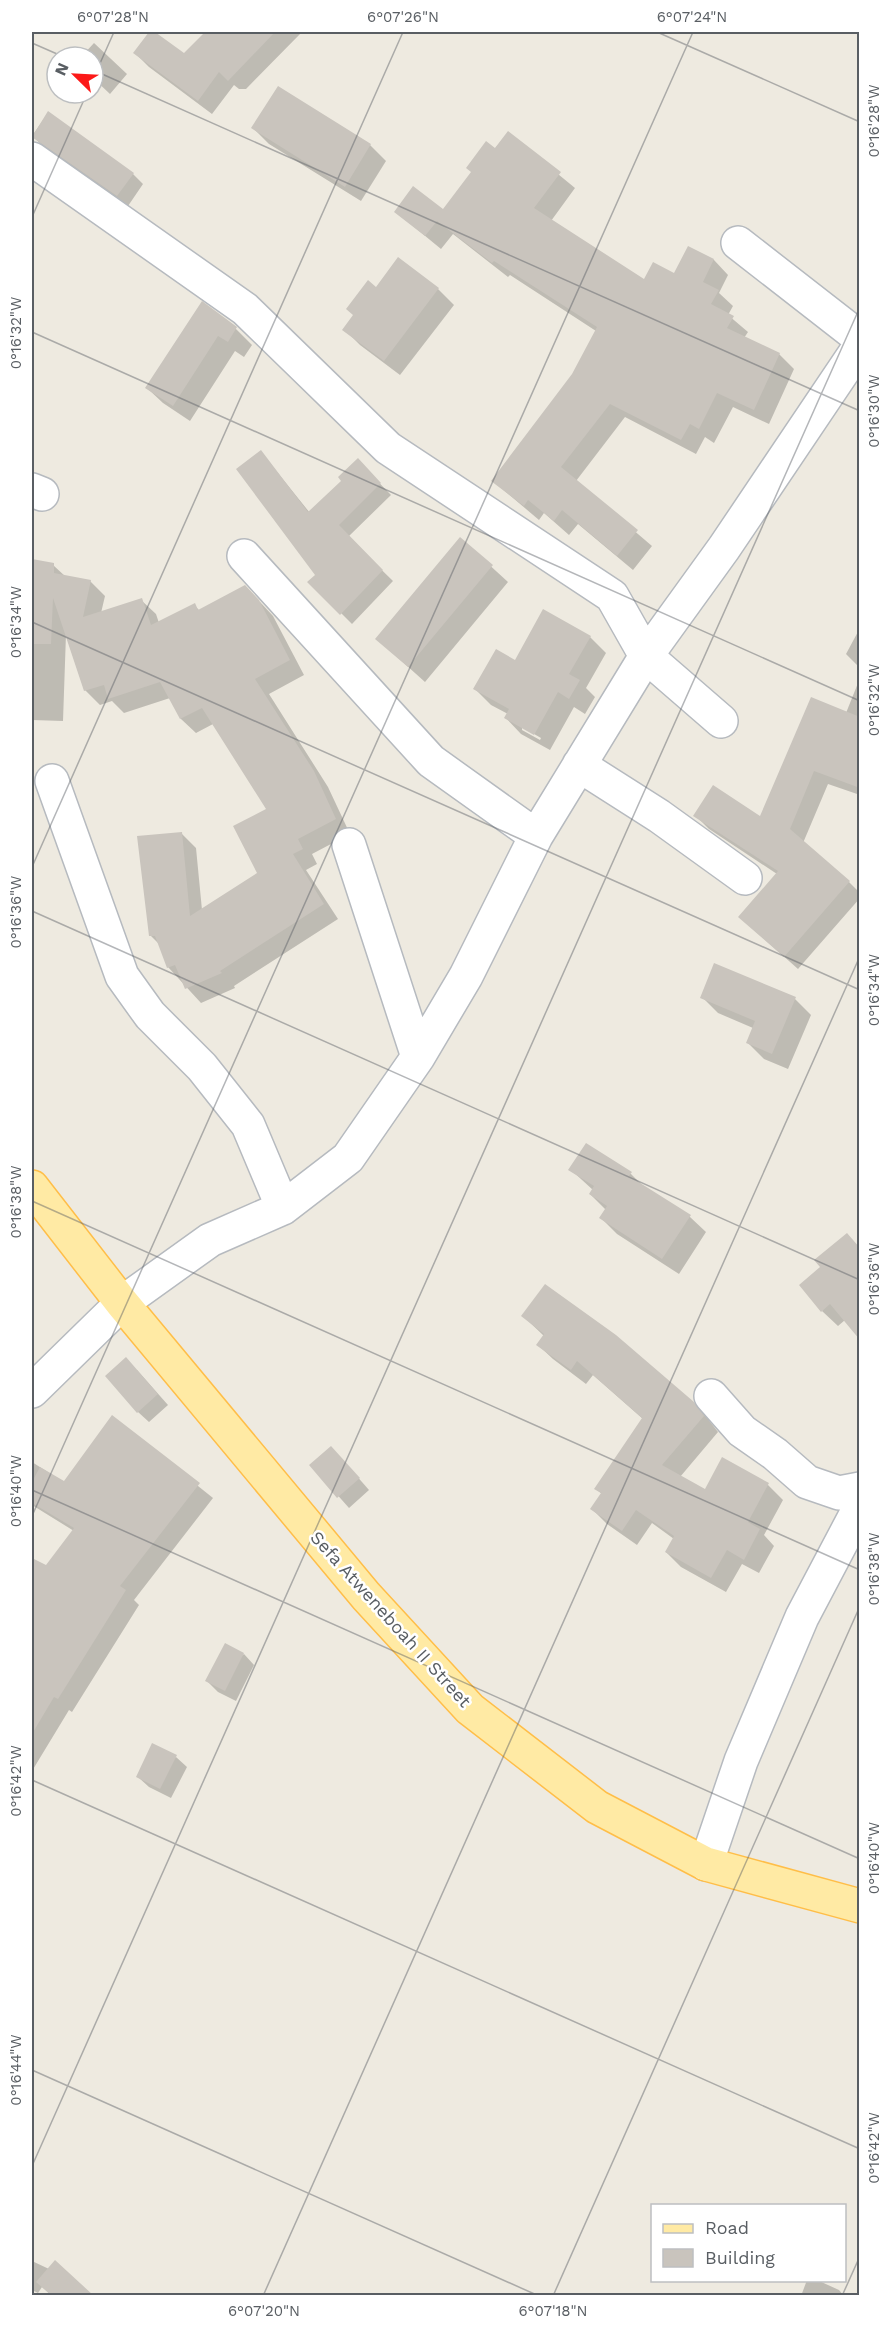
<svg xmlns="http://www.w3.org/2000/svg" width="891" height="2327" viewBox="0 0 891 2327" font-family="'Work Sans',sans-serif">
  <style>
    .shadow { fill: #0003; fill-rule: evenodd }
    .building { fill: #c9c4bd }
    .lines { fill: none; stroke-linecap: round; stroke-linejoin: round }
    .minor-casing { stroke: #b6babf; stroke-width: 36 }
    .major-casing { stroke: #ffbe48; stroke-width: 36 }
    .minor { stroke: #fff; stroke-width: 33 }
    .major { stroke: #ffeaa4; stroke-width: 33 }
    .ticks { fill: none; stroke: #595e63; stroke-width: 1.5; stroke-opacity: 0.45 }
    .labels { text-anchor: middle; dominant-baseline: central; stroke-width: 5; stroke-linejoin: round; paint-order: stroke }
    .street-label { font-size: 18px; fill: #595e63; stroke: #fff }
    .neatline { fill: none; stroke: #595e63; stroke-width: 2 }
    .ticks-label { font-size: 15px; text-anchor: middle; fill: #595e63 }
  </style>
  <rect width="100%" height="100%" fill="#eeeae0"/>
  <path class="shadow" d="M 151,32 L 185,55 L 207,32 L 219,41 L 228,32 L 302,32 L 246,89 L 239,89 L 234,85 L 212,114 L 149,67 L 135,53 Z
    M 94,43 L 127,74 L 110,94 L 93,78 L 93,57 L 81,57 Z
    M 48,113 L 133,174 L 143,184 L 128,206 L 43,146 L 32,136 Z
    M 253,128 L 370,145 L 386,161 L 361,201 L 269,144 Z
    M 508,133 L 575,188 L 551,221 L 645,281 L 675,275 L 688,248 L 714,260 L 728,275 L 719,293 L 733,306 L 728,315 L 748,332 L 744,338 L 779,354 L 794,369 L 769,424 L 733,407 L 714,443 L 705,437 L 696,454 L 625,417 L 576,481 L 652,546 L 633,570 L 578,524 L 569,535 L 544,513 L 539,520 L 493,481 L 573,375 L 596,331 L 510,275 L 508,277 L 453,234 L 441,249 L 396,212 L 443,211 Z
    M 376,289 L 438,289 L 454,305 L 400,375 L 360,345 L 344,329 Z
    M 202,304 L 236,329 L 252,345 L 244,357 L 235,351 L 190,421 L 163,403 L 147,388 Z
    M 261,452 L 310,513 L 343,481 L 357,460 L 391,495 L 348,537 L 393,581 L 352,624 L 310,582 L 317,575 Z
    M 461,539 L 508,582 L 425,682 L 377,639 Z
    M 32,561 L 53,565 L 66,577 L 90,581 L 105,596 L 101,613 L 141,600 L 156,614 L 159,623 L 194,605 L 200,611 L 260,602 L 273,616 L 304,675 L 269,694 L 328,787 L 350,834 L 312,854 L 317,864 L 306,870 L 338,919 L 234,986 L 235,988 L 201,1003 L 168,967 L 159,944 L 151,936 L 181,833 L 196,848 L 202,910 L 259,873 L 268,810 L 213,724 L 196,733 L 181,719 L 170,698 L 124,713 L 112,701 L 100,705 L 85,690 L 66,634 L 63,721 L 32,720 Z
    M 860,628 L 860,668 L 846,654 Z
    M 590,637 L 606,653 L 586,688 L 595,697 L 585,714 L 574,707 L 550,750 L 521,734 L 506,718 L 508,714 L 491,705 L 475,689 L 515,662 ZM 522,727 L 541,738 L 540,740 L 522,730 Z
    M 860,678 L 860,795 L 828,784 L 803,843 L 849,882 L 860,893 L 860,898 L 798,969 L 754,930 L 777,874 L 709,829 L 695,815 L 761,818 L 846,713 Z
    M 702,997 L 795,999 L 811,1015 L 788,1069 L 764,1059 L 748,1043 L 753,1028 L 718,1013 Z
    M 570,1169 L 631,1174 L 645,1188 L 690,1217 L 706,1232 L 679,1274 L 617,1234 L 601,1218 L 606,1210 L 590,1194 L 593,1190 Z
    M 860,1248 L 845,1320 L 838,1326 L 822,1311 Z
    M 523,1316 L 693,1403 L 708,1419 L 718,1432 L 680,1477 L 705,1491 L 723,1459 L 768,1485 L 783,1500 L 764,1535 L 774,1546 L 759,1573 L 742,1564 L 726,1592 L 681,1567 L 666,1552 L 674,1539 L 652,1523 L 637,1545 L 607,1524 L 592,1509 L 602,1494 L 596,1489 L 643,1419 L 593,1375 L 586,1384 L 553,1359 L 538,1345 L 544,1336 Z
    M 137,1370 L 168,1405 L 149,1422 L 138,1412 Z
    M 113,1418 L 213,1498 L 134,1600 L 139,1605 L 72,1712 L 69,1710 L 32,1771 L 32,1560 L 46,1567 L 74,1531 L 32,1505 L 32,1462 L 65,1483 Z
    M 341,1458 L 369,1490 L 349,1508 L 311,1465 Z
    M 244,1654 L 254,1665 L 236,1701 L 218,1692 L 207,1681 Z
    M 176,1757 L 187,1767 L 171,1798 L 149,1787 L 138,1777 Z
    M 32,2261 L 49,2269 L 55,2263 L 91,2296 L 52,2296 L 42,2287 L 38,2293 L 32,2290 Z
    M 807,2280 L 817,2280 L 839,2290 L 844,2296 L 801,2296 Z"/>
  <path class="building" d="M 149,32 L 155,32 L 184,53 L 205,32 L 275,32 L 228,81 L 219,72 L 198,101 L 133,53 Z
    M 278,86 L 371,144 L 345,187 L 251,128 Z
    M 48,111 L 134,173 L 117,196 L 32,137 Z
    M 508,131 L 561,172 L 534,208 L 644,279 L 653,262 L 674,273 L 688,246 L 714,259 L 703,282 L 719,290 L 711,304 L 734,316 L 727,328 L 780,353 L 754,410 L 717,393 L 699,429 L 690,424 L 681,440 L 610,404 L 561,467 L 638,530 L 617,556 L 562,510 L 554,521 L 528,500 L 524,506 L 491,481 L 572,374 L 597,327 L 494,261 L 492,263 L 437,221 L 425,236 L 394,212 L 413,186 L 443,209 L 471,172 L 466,168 L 486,141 L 495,148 Z
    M 398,257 L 439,288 L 384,361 L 342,330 L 353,315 L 346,309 L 368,280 L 376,287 Z
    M 202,301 L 237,327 L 228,342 L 218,336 L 173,406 L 145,388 Z
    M 261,450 L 308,512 L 341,481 L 338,477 L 358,458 L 381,483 L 339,525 L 383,570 L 340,615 L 307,582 L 315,575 L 236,469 Z
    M 460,537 L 493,565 L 408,667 L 375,639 Z
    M 32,559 L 54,563 L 54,573 L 91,580 L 83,617 L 142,598 L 151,625 L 195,603 L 198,610 L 245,585 L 259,600 L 290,660 L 255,679 L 314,771 L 336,819 L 298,839 L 303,849 L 293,854 L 324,904 L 220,971 L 222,973 L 185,989 L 175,965 L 167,968 L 155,936 L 149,936 L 137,836 L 182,832 L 190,916 L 257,873 L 233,826 L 266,809 L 202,708 L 180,719 L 160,682 L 108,699 L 104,685 L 84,691 L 53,598 L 51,644 L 32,644 Z
    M 543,609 L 591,636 L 569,674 L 580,680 L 569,699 L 558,692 L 534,735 L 504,718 L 509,709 L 473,689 L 496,649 L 515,660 Z
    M 811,697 L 860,717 L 860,788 L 814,771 L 790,829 L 850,881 L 784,957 L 738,917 L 778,871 L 693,816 L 713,785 L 760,816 Z
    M 714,963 L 796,997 L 772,1054 L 746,1043 L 755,1021 L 700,998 Z
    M 586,1143 L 632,1172 L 629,1176 L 691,1215 L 662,1259 L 599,1218 L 607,1206 L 589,1194 L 594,1186 L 568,1170 Z
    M 847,1233 L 860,1248 L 860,1340 L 830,1304 L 821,1312 L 799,1285 L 820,1267 L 814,1260 Z
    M 545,1284 L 616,1335 L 694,1402 L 704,1416 L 662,1465 L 705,1489 L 722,1457 L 769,1483 L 748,1522 L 760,1529 L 744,1560 L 727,1550 L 711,1578 L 665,1552 L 674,1536 L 636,1510 L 622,1531 L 590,1509 L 601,1493 L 594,1489 L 642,1418 L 577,1361 L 571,1370 L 536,1345 L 544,1334 L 521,1316 Z
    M 126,1357 L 158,1394 L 137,1413 L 105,1376 Z
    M 112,1415 L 200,1483 L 120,1586 L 126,1590 L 58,1699 L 54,1697 L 32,1734 L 32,1558 L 46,1565 L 74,1528 L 32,1503 L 32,1482 L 40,1467 L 64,1481 Z
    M 331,1446 L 360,1478 L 337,1498 L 309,1465 Z
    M 225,1643 L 244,1653 L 225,1691 L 205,1681 Z
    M 152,1743 L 177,1755 L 160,1789 L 136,1777 Z
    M 55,2260 L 93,2295 L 51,2295 L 36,2282 Z"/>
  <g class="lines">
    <g class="minor-casing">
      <path id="minor" d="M 32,159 L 245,309 L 388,448 L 612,596 L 646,656 L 721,721
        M 738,243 L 860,338
        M 32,490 L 42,494
        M 244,556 L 431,761 L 536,836
        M 579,765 L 659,816 L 745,878
        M 52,781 L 122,976 L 150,1015 L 202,1067 L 248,1125 L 283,1208
        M 349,845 L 418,1057
        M 32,1391 L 122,1303 L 210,1240 L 283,1208 L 348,1158 L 418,1057 L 466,976 L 536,836 L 646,656 L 724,548 L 860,346
        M 711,1396 L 742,1431 L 775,1454 L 807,1482 L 839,1493 L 860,1489
        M 706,1864 L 741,1761 L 802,1617 L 860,1507"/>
    </g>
    <g class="major-casing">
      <path id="major" d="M 32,1187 L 122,1303 L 366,1596 L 470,1709 L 597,1807 L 706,1864 L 860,1906"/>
    </g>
    <use href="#minor" class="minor"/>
    <use href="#major" class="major"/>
  </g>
  <path class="ticks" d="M 657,32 L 860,122M 32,43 L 64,57M 93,70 L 860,411M 93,79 L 114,32M 32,217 L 87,93M 32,332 L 860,701M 32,622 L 860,990M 32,867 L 403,32M 32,911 L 860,1280M 32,1201 L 860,1570M 32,1490 L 860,1859M 32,1516 L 693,32M 32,1780 L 860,2149M 32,2070 L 539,2296M 32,2166 L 860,307M 263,2296 L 860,956M 553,2296 L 860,1606M 842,2296 L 860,2256"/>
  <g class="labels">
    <g class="street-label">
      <text transform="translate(391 1619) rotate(48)">Sefa Atweneboah II Street</text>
    </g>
  </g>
  <rect width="891" height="2327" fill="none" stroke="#ffffff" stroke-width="66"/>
  <rect x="651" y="2204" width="195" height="78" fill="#ffffff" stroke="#bdbfc1" stroke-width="1.5"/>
  <rect x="663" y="2224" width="30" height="9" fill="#ffeaa4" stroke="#bdbfc1" stroke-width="1.5"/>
  <text x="705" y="2234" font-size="18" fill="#595e63">Road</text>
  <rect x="663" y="2249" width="30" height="18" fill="#c9c4bd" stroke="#bdbfc1" stroke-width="1.5"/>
  <text x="705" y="2264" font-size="18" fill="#595e63">Building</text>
  <g transform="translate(75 75) rotate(294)"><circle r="28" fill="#ffffff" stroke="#bdbfc1" stroke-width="1.5"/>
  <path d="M0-4.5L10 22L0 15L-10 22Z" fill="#fc1918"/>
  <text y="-9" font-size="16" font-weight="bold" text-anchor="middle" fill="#595e63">N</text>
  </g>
  <rect x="33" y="33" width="825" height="2261" class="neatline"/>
  <g class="ticks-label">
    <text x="113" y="22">6°07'28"N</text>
    <text x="403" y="22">6°07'26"N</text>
    <text x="692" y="22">6°07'24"N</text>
    <text transform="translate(874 121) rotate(-90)" y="5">0°16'28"W</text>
    <text transform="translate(16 333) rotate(-90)" y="5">0°16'32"W</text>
    <text transform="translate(874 411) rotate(-90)" y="5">0°16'30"W</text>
    <text transform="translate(16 622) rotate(-90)" y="5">0°16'34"W</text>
    <text transform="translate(874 700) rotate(-90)" y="5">0°16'32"W</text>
    <text transform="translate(16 912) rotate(-90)" y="5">0°16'36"W</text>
    <text transform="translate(874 990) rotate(-90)" y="5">0°16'34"W</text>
    <text transform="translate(16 1202) rotate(-90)" y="5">0°16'38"W</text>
    <text transform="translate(874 1279) rotate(-90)" y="5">0°16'36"W</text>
    <text transform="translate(16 1491) rotate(-90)" y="5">0°16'40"W</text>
    <text transform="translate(874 1569) rotate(-90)" y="5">0°16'38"W</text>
    <text transform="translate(16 1781) rotate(-90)" y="5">0°16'42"W</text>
    <text transform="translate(874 1858) rotate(-90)" y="5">0°16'40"W</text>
    <text transform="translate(16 2070) rotate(-90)" y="5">0°16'44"W</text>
    <text transform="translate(874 2148) rotate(-90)" y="5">0°16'42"W</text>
    <text x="264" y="2316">6°07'20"N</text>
    <text x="553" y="2316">6°07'18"N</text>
  </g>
</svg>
